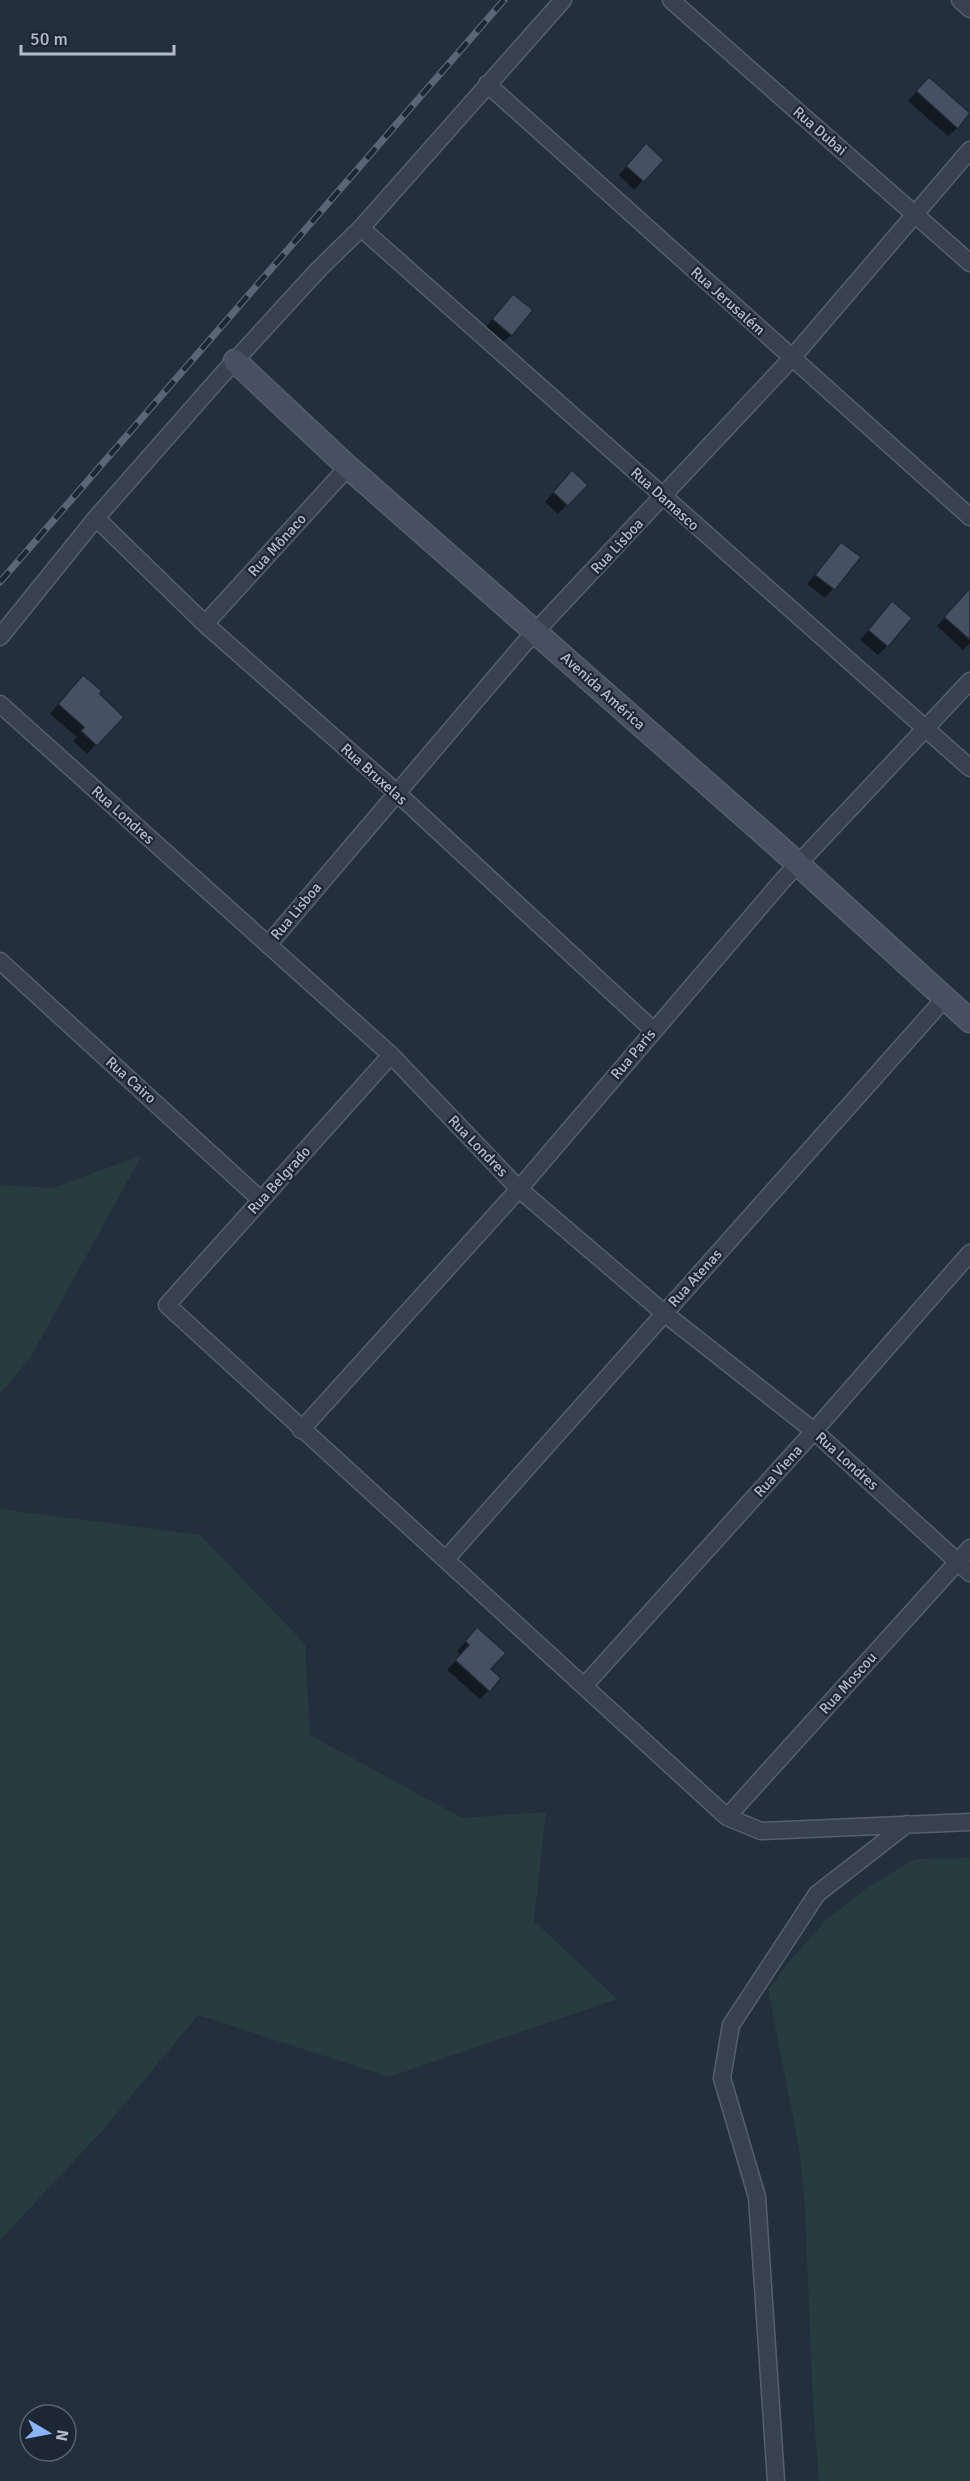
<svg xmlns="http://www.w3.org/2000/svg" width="970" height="2481" viewBox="0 0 970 2481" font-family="Signika,sans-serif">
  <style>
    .green { fill: #263c3f }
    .shadow { fill: #0007 }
    .building { fill: #455162; stroke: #1f2835; stroke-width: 1.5 }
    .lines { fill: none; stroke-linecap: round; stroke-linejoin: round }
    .street-casing { stroke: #565f6c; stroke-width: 19 }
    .secondary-casing { stroke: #565f6c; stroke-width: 25 }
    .street { stroke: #38414e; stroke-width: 16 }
    .secondary { stroke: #465061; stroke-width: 22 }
    .rail-casing { stroke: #5a6575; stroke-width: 7 }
    .rail { stroke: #1d2633; stroke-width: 4.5; stroke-dasharray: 14; stroke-linecap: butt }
    .labels { text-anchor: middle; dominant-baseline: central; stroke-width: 4.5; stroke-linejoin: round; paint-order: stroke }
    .street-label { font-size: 15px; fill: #b4bcc9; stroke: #1d2633 }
  </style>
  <rect width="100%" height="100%" fill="#242f3e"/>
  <path class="green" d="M 142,1155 L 30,1358 L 0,1394 L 0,1185 L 53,1188 Z
    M 0,1509 L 200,1535 L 305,1644 L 310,1735 L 462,1818 L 546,1812 L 534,1921 L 617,1999 L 389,2077 L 198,2015 L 102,2131 L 0,2240 Z
    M 970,1858 L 970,2481 L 819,2481 L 813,2403 L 805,2210 L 799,2147 L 768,1990 L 789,1962 L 826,1920 L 867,1888 L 915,1859 Z"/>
  <path class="shadow" d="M 920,88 L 957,128 L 948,136 L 908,101 Z
    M 637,154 L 662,160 L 634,190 L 619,175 Z
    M 504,305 L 511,335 L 502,343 L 484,329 Z
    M 563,481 L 586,485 L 558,514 L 545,502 Z
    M 841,544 L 859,558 L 825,598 L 807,584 Z
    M 970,600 L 970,643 L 963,650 L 937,626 L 956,605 Z
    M 883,612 L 887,646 L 878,655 L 860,640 Z
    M 74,686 L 98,694 L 122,717 L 87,754 L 73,741 L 77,737 L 50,714 Z
    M 469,1638 L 489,1669 L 488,1691 L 480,1699 L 447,1670 L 461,1655 L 457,1651 Z"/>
  <path class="building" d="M 929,77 L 970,113 L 958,129 L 916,91 Z
    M 646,143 L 664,160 L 644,182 L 626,166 Z
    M 513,294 L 533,310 L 512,336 L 492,319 Z
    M 572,470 L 588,485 L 568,506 L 553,492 Z
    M 841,542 L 861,557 L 835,590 L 815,575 Z
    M 970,588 L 970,640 L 944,617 Z
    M 892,601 L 912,618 L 888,647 L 868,630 Z
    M 83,675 L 102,691 L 100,694 L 124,717 L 97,746 L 81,731 L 84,727 L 58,704 Z
    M 477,1627 L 506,1653 L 491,1669 L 501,1678 L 490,1692 L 455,1660 L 469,1645 L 465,1641 Z"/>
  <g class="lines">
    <g class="street-casing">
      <path id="street" d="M 671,0 L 970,263
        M 960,0 L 970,9
        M 487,84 L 970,517
        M 361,228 L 970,768
        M 96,518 L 205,624 L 396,792 L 653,1030
        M 205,624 L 348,467
        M 0,637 L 96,518 L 220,377 L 319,269 L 361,228 L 563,0
        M 0,704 L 391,1055 L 519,1189 L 664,1313 L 814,1431 L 970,1573
        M 268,945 L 522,646 L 791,359 L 970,150
        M 0,961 L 261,1200
        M 391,1055 L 167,1305 L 727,1817 L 761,1831 L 970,1822
        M 301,1430 L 519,1189 L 782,881 L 970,681
        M 446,1559 L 945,998
        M 584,1686 L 814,1431 L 970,1253
        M 727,1817 L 970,1548
        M 776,2481 L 757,2197 L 722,2078 L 731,2025 L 817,1894 L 907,1824"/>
    </g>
    <g class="secondary-casing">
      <path id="secondary" d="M 235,361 L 348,467 L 777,845 L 970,1021"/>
    </g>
    <use href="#street" class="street"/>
    <use href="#secondary" class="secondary"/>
    <g class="rail-casing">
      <path id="rail" d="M 0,582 L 504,0"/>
    </g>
    <use href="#rail" class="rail"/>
  </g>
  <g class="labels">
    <g class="street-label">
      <text transform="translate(820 131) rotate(41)">Rua Dubai</text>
      <text transform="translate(728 301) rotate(42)">Rua Jerusalém</text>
      <text transform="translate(665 499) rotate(42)">Rua Damasco</text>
      <text transform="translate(277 545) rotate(-48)">Rua Mônaco</text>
      <text transform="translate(617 546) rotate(-47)">Rua Lisboa</text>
      <text transform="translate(603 691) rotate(42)">Avenida América</text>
      <text transform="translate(374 774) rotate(42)">Rua Bruxelas</text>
      <text transform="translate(123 815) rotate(42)">Rua Londres</text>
      <text transform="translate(296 911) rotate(-50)">Rua Lisboa</text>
      <text transform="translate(633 1054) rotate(-50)">Rua Paris</text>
      <text transform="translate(131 1080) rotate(42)">Rua Cairo</text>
      <text transform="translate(478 1146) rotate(46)">Rua Londres</text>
      <text transform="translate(279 1180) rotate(-48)">Rua Belgrado</text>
      <text transform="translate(695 1278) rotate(-48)">Rua Atenas</text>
      <text transform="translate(847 1461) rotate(42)">Rua Londres</text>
      <text transform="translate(778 1471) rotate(-48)">Rua Viena</text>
      <text transform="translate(848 1683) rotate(-48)">Rua Moscou</text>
    </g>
  </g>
  <g transform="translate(48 2433) rotate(100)"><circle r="28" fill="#1d2633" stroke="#59626f" stroke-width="1.5"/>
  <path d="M0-4.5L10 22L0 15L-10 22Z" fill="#8ab4f8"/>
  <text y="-9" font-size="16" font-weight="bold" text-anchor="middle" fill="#b4bcc9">N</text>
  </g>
  <path d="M21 45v9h153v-9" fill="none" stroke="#b4bcc9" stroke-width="3"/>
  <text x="30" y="45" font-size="18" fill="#b4bcc9" stroke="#1d2633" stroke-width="4.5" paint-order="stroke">50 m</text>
</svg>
